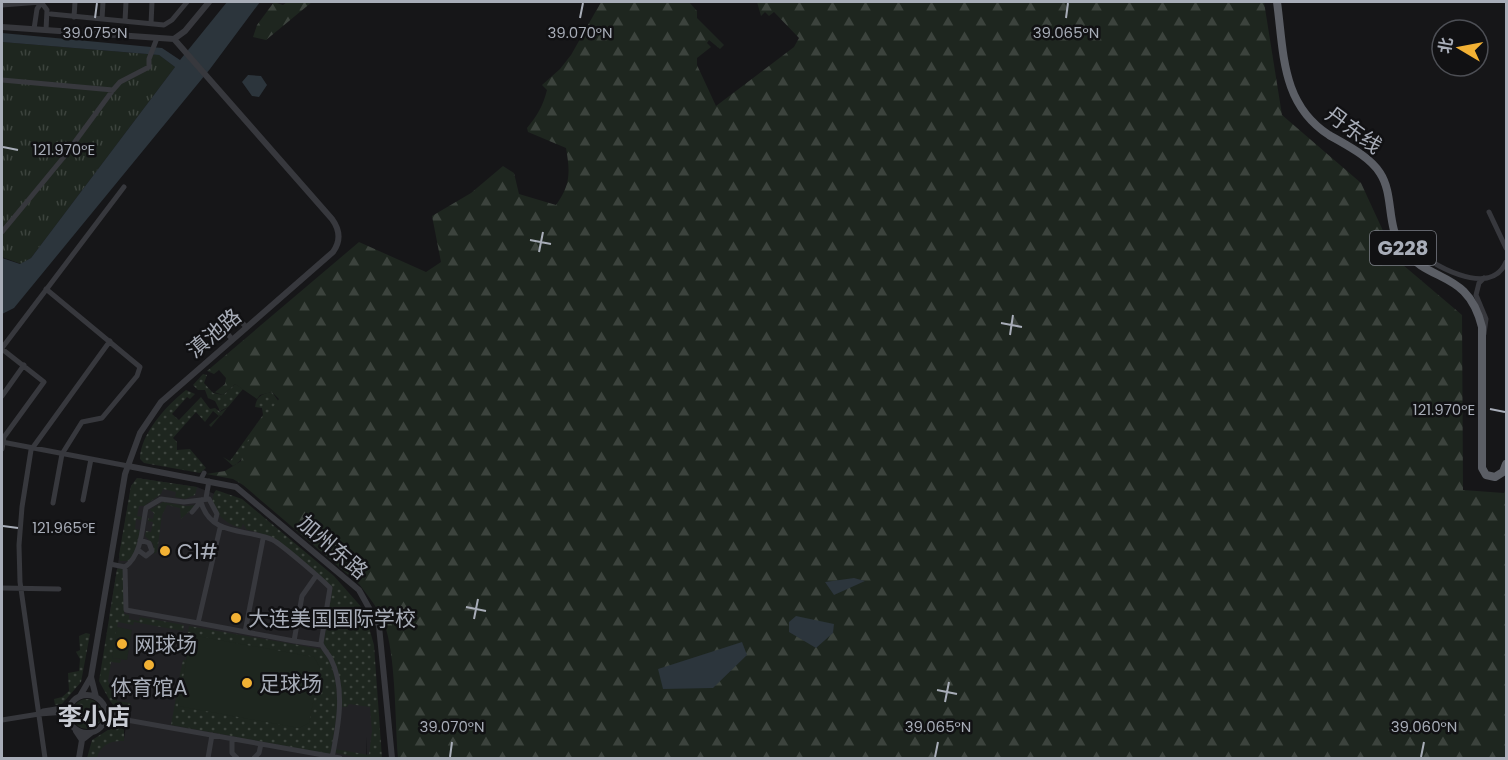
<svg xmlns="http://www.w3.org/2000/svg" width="1508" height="760" viewBox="0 0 1508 760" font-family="Poppins,'Noto Sans SC',sans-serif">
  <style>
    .built { fill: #222225 }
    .grass { fill: url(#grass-dots) }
    .forest { fill: url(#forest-firs) }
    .park { fill: url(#park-tufts) }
    .garden { fill: #1e261f }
    .water { fill: #2c353c }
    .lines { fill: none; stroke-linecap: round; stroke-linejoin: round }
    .minor { stroke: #37383d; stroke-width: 5 }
    .tertiary { stroke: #37383d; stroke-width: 6 }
    .trunk { stroke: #5b5e65; stroke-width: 8 }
    .ticks { fill: none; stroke: #a8adb8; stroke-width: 2 }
    .poi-dot { fill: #f2b134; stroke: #111113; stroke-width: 2 }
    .labels { text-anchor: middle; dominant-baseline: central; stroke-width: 5; stroke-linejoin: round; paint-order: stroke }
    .shield { fill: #111113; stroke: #7b7e86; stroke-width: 1.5 }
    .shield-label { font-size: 20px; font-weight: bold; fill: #a8adb8 }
    .street-label { font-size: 21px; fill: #a8adb8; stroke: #111113 }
    .poi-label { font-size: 21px; fill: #a8adb8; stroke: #111113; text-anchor: start }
    .quarter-label { font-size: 24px; font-weight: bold; fill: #c9ccd4; stroke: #111113 }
    .ticks-label { font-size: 15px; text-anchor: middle; fill: #a8adb8; stroke: #111113; stroke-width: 5; stroke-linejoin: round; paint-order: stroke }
  </style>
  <defs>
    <pattern id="grass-dots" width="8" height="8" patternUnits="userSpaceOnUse" patternTransform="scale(1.5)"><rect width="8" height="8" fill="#1e261f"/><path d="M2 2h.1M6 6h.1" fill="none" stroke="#3c433d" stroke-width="1.8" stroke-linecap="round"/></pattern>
    <pattern id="forest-firs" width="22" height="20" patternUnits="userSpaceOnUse" patternTransform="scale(1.5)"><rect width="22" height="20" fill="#1e261f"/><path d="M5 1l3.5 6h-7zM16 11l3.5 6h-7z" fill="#3c433d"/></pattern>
    <pattern id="park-tufts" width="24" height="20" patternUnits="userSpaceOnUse" patternTransform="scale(1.5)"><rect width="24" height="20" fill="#1e261f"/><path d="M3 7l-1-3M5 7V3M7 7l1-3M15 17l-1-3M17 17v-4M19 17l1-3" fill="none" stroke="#3c433d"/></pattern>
  </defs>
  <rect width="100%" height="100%" fill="#161618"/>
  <path class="built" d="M 137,478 L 197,487 L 225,498 L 330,580 L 363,625 L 375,753 L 367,758 L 366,737 L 366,758 L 95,758 L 97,748 L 112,739 L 124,738 L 130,704 L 117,701 L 116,693 L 107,684 L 109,617 L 131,486 Z"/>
  <path class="grass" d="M 203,374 L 207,375 L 204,383 L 213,393 L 223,395 L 235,384 L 243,389 L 228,407 L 220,411 L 215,401 L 208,398 L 205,390 L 198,390 L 193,385 Z
    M 186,390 L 195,394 L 190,399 L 187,397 L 172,414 L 179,420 L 201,397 L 210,409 L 215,408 L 220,412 L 227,408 L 221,416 L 218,414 L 220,416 L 211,427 L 209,425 L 219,416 L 213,411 L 205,422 L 196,412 L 173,438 L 177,442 L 177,450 L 190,449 L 206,468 L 200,473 L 144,463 L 140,459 C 140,434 167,405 186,390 Z
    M 272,392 L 279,402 C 262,421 254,453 233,466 L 223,457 L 230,461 L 263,415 L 262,408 L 255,407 C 257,396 261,394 272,392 Z
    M 137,478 L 197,487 L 195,495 L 185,499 L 175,497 L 176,492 L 163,489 L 161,494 L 144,506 L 139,506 L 137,516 L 142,517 L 141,520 L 136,519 L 135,529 L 140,530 L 137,546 L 130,561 L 120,561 L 119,555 L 131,486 Z
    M 216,490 L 242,499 L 334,576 L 364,610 L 374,645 L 382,758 L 359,758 L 336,753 L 335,749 L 369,755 L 372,731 L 370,707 L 349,704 L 347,707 L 341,707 L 339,681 L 323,646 L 332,592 C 306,568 283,535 247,530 L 243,524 L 241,528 C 226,525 204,507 216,490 Z
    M 163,502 L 186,506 L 196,505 L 181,519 L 180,508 L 167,505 L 162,515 L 157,552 L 154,554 L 153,544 L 145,536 L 146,531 L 151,532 L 153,522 L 148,521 L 148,518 L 153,519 L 154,513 L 150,510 Z
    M 120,568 L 124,571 L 124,614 L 129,615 L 129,619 L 139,621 L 140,617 L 184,625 L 183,631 L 134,622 L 133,625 L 118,622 L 112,658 L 121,660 L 120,663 L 111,662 L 108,681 L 117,701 L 131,703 L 125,713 L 119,712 L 110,701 L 99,681 L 117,569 Z
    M 189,626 L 321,649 C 345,676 337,721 330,754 L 171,725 L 177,692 L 181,692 L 183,680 L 179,679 L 183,660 L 186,660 L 188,648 L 185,647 Z
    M 86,633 L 90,634 L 81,682 L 62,704 L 55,705 L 54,699 L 62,697 L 69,691 L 68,673 L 79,671 L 80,659 L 76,652 L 80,650 L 79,636 Z
    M72 714a15 15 0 1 1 30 0a15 15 0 1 1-30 0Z
    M 124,726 L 124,741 C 111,740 100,745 97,758 L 87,758 L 92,740 L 111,728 Z"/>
  <path class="forest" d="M 274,2 L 283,5 L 287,2 L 312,2 L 266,40 L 253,37 L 257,25 Z
    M 601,2 L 689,2 L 697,11 L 697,18 L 724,45 L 720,49 L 709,40 L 707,43 L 711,47 L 697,58 L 697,65 L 716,106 L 794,47 L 799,38 L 774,12 L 769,16 L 765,12 L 761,16 L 757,2 L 1264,2 L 1282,115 L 1361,183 L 1396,259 L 1462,315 L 1463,490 L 1504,493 L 1506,489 L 1506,758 L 398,758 C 395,723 396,654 384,623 C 379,609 368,596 359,584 L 243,485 L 233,479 L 206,474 L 225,471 L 241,461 L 247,443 L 279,399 L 272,392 L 260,395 L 257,399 L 235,384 L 223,395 L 211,391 L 215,392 L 225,384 L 226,378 L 219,370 L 214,374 L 207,371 L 359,242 L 426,272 L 441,262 L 432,216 L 471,193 L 503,166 L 514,173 L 519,194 L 556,205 C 571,185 570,171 566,148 L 528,132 L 527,128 C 537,116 543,106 547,90 L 542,85 L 560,69 L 571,55 Z"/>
  <path class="park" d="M 2,42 L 159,55 L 175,67 L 31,258 L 21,264 L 2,257 Z"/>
  <path class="garden" d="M 117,627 L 132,630 L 127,660 L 112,658 Z
    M 191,635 L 314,657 L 320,668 L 309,723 L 299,728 L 178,706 Z"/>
  <path class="water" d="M 227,2 L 260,2 L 210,69 L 14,308 L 2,314 L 2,258 L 20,264 L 31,258 L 175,67 L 159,55 L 2,42 L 2,33 L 162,48 L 180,60 Z
    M 248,75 L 261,76 L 267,85 L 259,97 L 252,96 L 242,82 Z
    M 854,578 L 865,581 L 834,595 L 825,582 Z
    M 796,616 L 834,624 L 833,633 L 816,648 L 789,632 L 789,622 Z
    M 742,642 L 747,655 L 713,688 L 663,689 L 658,669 Z"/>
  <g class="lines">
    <path class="minor" d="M 41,2 L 47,10 L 46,30
      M 2,5 L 41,2
      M 51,14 L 164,25 L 172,20 L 187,2
      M 74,17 L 75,2
      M 102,19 L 103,2
      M 125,21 L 126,2
      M 151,24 L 152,2
      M 34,29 L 37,9 L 41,3
      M 2,80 L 113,90
      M 1489,212 L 1506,248
      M 2,232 L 63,158 L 113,90 L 120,82 L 149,67 L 149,59 L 157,38
      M 1404,250 L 1410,246 C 1429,263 1490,300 1506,262
      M 46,289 L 140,367 L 137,376 L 102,418 L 82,422 L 62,454 L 53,503
      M 239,319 L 246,327
      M 225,331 L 232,339
      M 1484,334 L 1486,319 L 1476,295 L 1479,283 L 1484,278
      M 2,348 L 124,187
      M 2,349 L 44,382 L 4,437 L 2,449
      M 2,396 L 24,365
      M 2,442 L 128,466
      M 201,479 L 204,473
      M 206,498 L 209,481
      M 83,500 L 91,459
      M 201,502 C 211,537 246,528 273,540 C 282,545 323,580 330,588 L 321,643 C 323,649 328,653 331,659 C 346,689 338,728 332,758
      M 192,512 L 202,500
      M 220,528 L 198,623 L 294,641 L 302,596 L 316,576
      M 138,550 L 146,556 L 152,551 L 149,543 L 140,540
      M 110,564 L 125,567 C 142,555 142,528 146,508 L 161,499 L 184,502 L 209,499 L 217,514 L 215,522
      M 125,567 L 126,610 L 198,623
      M 2,588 L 59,589
      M 245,632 L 263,539
      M 294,641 L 321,645
      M 105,707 L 120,718
      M 67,712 L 39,714 L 43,711 L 69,707
      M 2,720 L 39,714
      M 103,725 L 121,719 L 340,758
      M 232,739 L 232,753 L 237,758
      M 45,758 L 20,582 L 19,545 L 22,507 L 31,450 L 110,341
      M 208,758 L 212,735
      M 254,758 L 259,753 L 261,744"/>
    <path class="tertiary" d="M 2,27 L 174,39 L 185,31 L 209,2
      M 128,466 L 236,487 L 359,590 L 379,626 L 392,758
      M 91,677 L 125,474 L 140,433 L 161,402 L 333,252 C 341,241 340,230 332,219 L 174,39
      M68 714a19 19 0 1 1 38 0a19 19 0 1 1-38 0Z
      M 80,696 L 91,677 L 96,697
      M 76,731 L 82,740 L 91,733
      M 79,758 L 82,740"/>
    <path class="trunk" d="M 1277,2 C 1284,53 1281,104 1329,135 C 1346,145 1369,156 1380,173 C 1395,196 1385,227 1404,250 C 1431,284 1468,270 1482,327 L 1482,468 L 1486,475 L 1495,477 L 1503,472 L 1506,464"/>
  </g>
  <path class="ticks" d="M 95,18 L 97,3M 580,18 L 583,3M 1066,18 L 1068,3M 3,147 L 18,150M 530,240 L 551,244M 539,252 L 543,232M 1001,323 L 1022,327M 1010,335 L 1013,315M 1490,409 L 1505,412M 3,526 L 18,528M 466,607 L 486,611M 474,619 L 478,599M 937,690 L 957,694M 945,702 L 949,682M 450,757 L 452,742M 935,757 L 938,742M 1421,757 L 1424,742"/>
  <g class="poi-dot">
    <circle cx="165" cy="551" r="6"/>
    <circle cx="236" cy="618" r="6"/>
    <circle cx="122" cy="644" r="6"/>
    <circle cx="149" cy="665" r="6"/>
    <circle cx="247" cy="683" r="6"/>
  </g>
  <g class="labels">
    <rect class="shield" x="1370" y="231" width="66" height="34" rx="4.5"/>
    <g class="shield-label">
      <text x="1403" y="248">G228</text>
    </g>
    <g class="street-label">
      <text transform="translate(1354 130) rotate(36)">丹东线</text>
      <text transform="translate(214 333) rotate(-40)">滇池路</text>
      <text transform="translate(333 547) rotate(41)">加州东路</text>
    </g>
    <g class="poi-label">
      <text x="177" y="551">C1#</text>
      <text x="248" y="618">大连美国国际学校</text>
      <text x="134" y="644">网球场</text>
      <text x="259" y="683">足球场</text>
      <text x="149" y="687" text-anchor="middle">体育馆A</text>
    </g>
    <g class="quarter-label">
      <text x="94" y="716">李小店</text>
    </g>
  </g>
  <g class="ticks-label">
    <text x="95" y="38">39.075°N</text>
    <text x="580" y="38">39.070°N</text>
    <text x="1066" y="38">39.065°N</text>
    <text x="64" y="155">121.970°E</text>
    <text x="1444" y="415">121.970°E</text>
    <text x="64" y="533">121.965°E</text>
    <text x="452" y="732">39.070°N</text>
    <text x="938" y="732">39.065°N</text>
    <text x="1424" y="732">39.060°N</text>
  </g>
  <rect width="1508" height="760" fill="none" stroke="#a8adb8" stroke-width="6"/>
  <g transform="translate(1460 48) rotate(280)"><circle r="28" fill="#111113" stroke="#4d4f55" stroke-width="1.5"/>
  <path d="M0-4.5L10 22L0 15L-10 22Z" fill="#f2b134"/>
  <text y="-9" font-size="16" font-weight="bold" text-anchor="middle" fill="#a8adb8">北</text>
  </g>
</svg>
